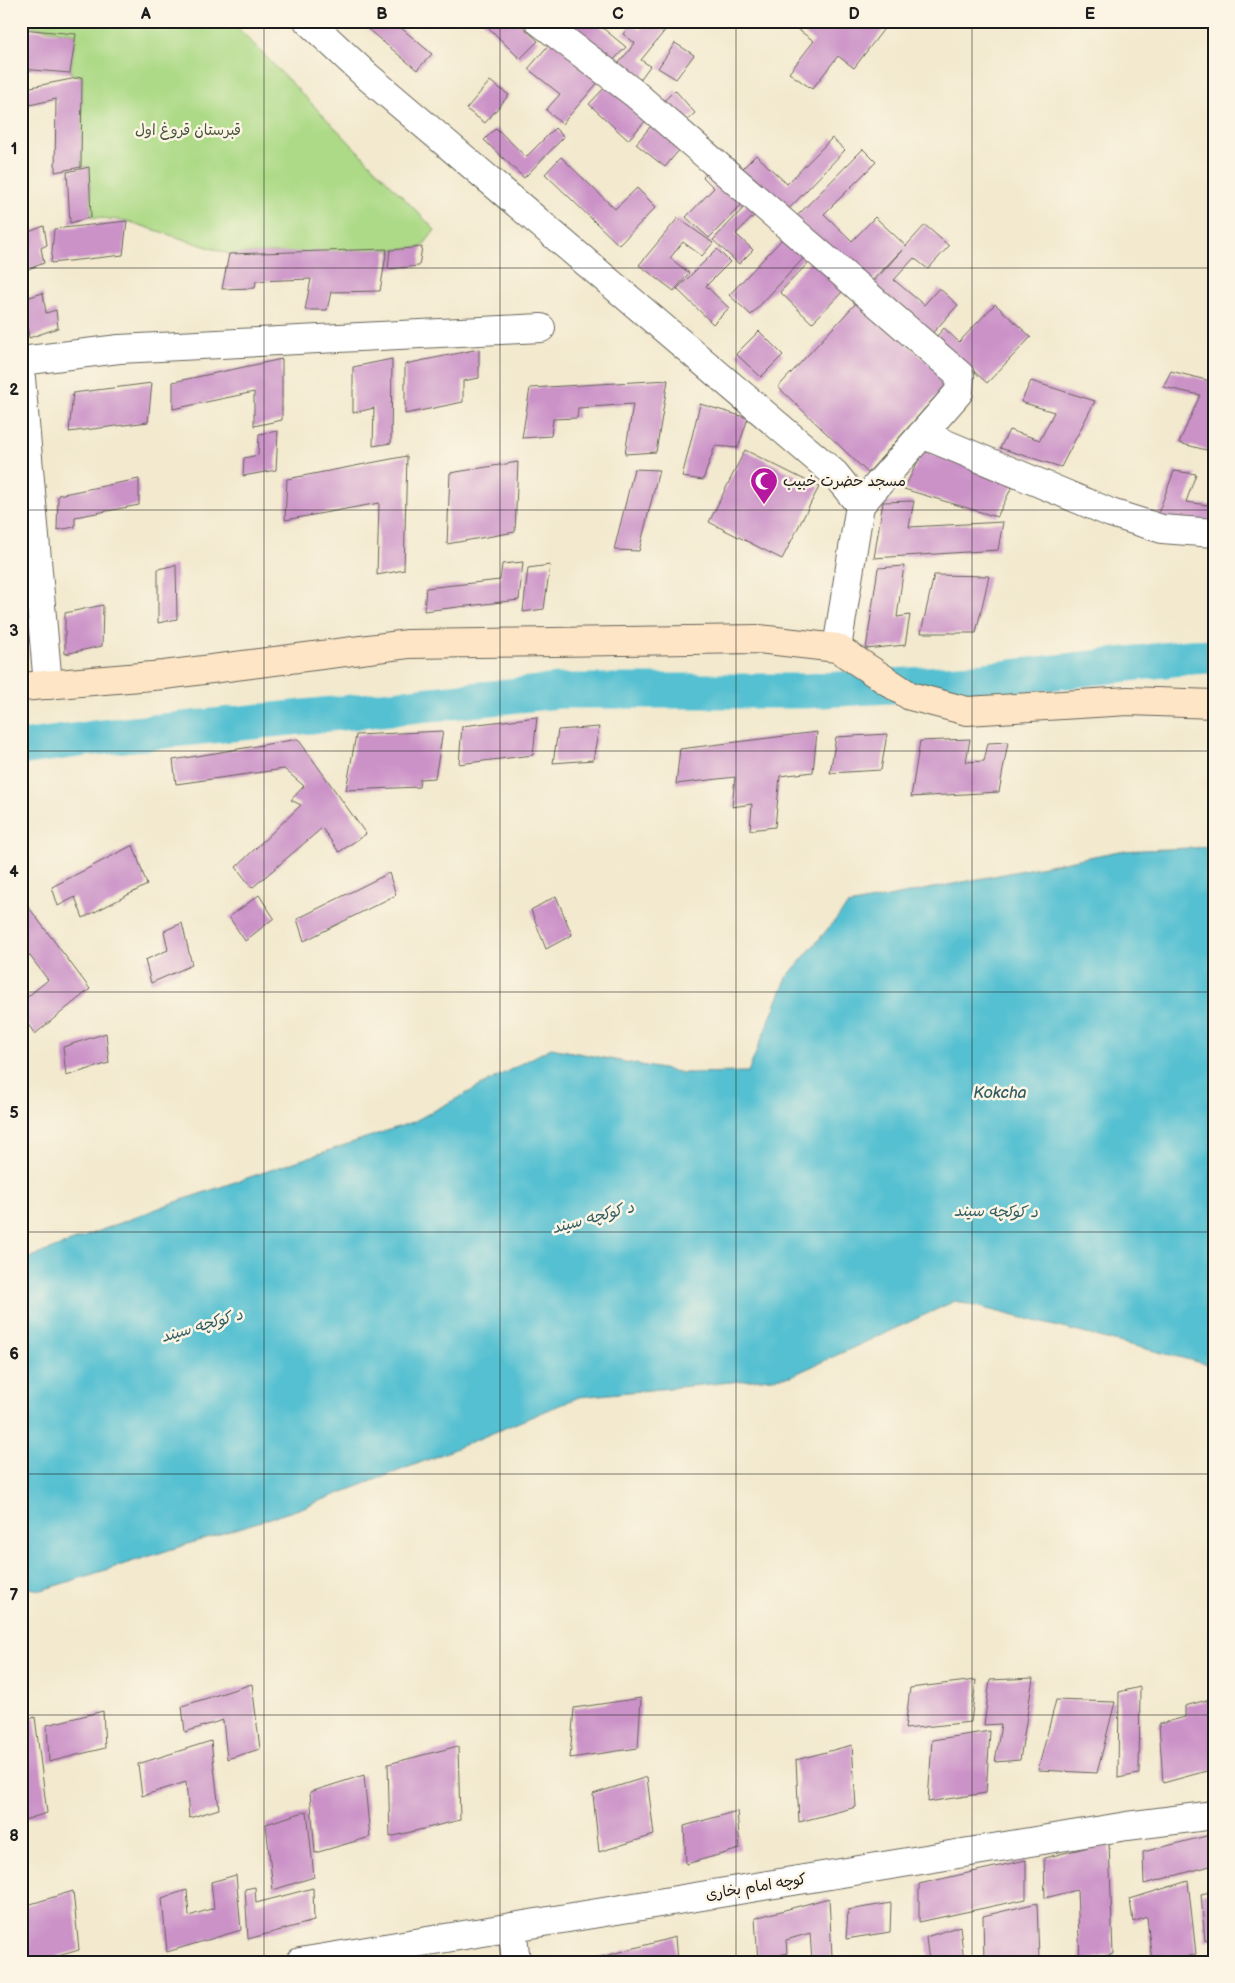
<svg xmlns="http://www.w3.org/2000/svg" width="1235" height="1983" viewBox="0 0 1235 1983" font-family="'Balsamiq Sans','Playpen Sans Arabic',sans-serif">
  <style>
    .green { fill: #adda87; stroke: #647b52 }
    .water { fill: #55c0d1; stroke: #386e76 }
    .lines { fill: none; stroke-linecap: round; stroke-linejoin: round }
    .canal { stroke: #55c0d1; stroke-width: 35 }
    .building { fill: #cb92c8 }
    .street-casing { stroke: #67645a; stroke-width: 30 }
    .secondary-casing { stroke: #67645a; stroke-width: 30 }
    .street { stroke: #fff; stroke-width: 28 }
    .secondary { stroke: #fde5c5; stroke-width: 28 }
    .grid { fill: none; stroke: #1c1c1c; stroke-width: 1; stroke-opacity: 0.55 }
    .labels { text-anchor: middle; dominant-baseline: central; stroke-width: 5; stroke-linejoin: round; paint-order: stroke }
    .park-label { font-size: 15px; fill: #48553c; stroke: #fcf5e5 }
    .poi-label { font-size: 15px; fill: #1c1c1c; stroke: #fcf5e5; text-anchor: start }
    .street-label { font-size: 15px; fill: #1c1c1c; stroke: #fcf5e5 }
    .water-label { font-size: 16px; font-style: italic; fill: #335e64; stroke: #fcf5e5 }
    .neatline { fill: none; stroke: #1c1c1c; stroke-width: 2 }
    .grid-label { font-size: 16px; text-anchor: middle; font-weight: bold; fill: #1c1c1c }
  </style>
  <rect width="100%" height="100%" fill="#fcf5e5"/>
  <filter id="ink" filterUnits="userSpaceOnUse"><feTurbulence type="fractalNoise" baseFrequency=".02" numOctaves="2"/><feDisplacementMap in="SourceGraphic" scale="10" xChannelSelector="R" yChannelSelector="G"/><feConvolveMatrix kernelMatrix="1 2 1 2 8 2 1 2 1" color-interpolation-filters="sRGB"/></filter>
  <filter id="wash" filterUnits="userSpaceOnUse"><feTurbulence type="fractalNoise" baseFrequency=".0096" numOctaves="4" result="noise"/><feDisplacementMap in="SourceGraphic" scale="20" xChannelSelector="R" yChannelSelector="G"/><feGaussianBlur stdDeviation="1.12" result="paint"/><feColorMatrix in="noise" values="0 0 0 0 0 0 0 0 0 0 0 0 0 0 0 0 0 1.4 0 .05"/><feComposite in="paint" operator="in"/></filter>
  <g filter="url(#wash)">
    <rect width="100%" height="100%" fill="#f2e9ce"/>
    <path class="green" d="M 21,21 L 231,21 L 435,230 L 422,247 L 390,250 L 229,254 L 127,221 L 91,217 L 89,167 L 81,167 L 82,77 L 70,73 L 76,34 L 21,25 Z"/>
    <path class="water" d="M 1214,847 L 1214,1366 L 955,1301 L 791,1376 L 579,1397 L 435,1457 L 296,1510 L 42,1590 L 21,1587 L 21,1261 L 167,1205 L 413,1122 L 551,1048 L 683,1073 L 748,1072 L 787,977 L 848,905 L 1119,851 Z"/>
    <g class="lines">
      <path class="canal" d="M 21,748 L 94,738 L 559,691 L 806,691 L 976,681 L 1190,657 L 1214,656"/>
    </g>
    <g id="blocks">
      <path class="building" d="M 358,21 L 393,21 L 432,54 L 417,70 Z
        M 482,21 L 517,21 L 538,41 L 520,59 Z
        M 562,21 L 594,21 L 626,47 L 610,64 Z
        M 647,21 L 668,21 L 671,23 L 641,60 L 650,66 L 637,84 L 614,69 L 635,43 L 623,34 L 631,24 L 640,30 Z
        M 803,21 L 879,21 L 886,26 L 854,68 L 838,56 L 812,89 L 789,73 L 814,41 L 797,29 Z
        M 21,29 L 76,34 L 70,73 L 21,69 Z
        M 552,41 L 601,79 L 562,124 L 546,110 L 560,94 L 528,69 Z
        M 675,43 L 694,55 L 676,79 L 658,68 Z
        M 82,77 L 81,167 L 55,172 L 56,99 L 21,107 L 21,89 Z
        M 490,81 L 509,95 L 485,123 L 466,109 Z
        M 611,81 L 650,116 L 628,140 L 589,104 Z
        M 675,90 L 695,113 L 682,125 L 662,103 Z
        M 655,121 L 685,143 L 665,167 L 636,144 Z
        M 496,128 L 526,157 L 555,128 L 564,137 L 524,178 L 484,140 Z
        M 832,138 L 845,150 L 784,214 L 739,172 L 756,155 L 787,184 Z
        M 863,149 L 876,162 L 824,214 L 852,241 L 875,217 L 906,246 L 925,225 L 949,246 L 928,269 L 914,258 L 894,280 L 924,305 L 939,288 L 958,305 L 929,337 L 869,287 L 904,248 L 867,286 L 795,218 Z
        M 561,157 L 615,209 L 637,188 L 656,207 L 619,245 L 545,174 Z
        M 714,165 L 749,197 L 709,238 L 686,217 L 714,188 L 703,177 Z
        M 89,167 L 91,217 L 70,223 L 67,172 Z
        M 753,198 L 763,206 L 736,234 L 753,250 L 739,264 L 713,240 Z
        M 678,218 L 713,243 L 702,256 L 683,242 L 670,258 L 689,273 L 674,291 L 639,265 Z
        M 127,221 L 123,255 L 51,263 L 54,229 Z
        M 44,226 L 47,245 L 41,248 L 44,263 L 23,271 L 21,235 Z
        M 790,231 L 811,250 L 751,315 L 729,295 Z
        M 422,247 L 419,266 L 388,269 L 390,250 Z
        M 387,249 L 380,291 L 331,292 L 327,310 L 305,310 L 311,279 L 256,281 L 255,288 L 222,289 L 229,254 Z
        M 717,249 L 730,262 L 706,286 L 729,308 L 713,324 L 677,289 Z
        M 815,256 L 847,287 L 812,323 L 780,292 Z
        M 43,293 L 46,313 L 56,310 L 58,328 L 29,338 L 23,299 Z
        M 858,301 L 949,381 L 868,473 L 778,387 Z
        M 995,304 L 1031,337 L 987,383 L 936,337 L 944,328 L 959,342 Z
        M 759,331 L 783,355 L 761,377 L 736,354 Z
        M 479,349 L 479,378 L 463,381 L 463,402 L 405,414 L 405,364 Z
        M 282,359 L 282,420 L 254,426 L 254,392 L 173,409 L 173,382 Z
        M 392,359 L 391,443 L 373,446 L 374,408 L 353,413 L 353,367 Z
        M 1171,371 L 1214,382 L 1214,432 L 1206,450 L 1179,443 L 1200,395 L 1163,387 Z
        M 668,380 L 656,452 L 625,454 L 633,404 L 578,408 L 577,418 L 553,419 L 551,436 L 522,438 L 530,388 Z
        M 1031,381 L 1095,401 L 1061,467 L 1000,448 L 1009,430 L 1040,440 L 1054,412 L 1021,402 Z
        M 152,383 L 148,422 L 69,432 L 73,393 Z
        M 700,404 L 748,418 L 738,448 L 715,446 L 703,480 L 682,477 Z
        M 278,431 L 276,470 L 243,476 L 244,458 L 258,455 L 259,434 Z
        M 745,450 L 819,487 L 782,559 L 709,522 Z
        M 923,451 L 1016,479 L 997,517 L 904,489 Z
        M 407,456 L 404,570 L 377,575 L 379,503 L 285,520 L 287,479 Z
        M 518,462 L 515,532 L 447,544 L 450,473 Z
        M 634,469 L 659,470 L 639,551 L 614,550 Z
        M 1174,471 L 1196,474 L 1186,502 L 1214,506 L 1214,527 L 1156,519 Z
        M 139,479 L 139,505 L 75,517 L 75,527 L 57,530 L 58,495 Z
        M 914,501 L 909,527 L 1003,522 L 998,550 L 874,558 L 883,502 Z
        M 523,562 L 519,600 L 424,611 L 426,588 L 500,580 L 502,564 Z
        M 176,565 L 177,619 L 158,623 L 158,569 Z
        M 550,565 L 544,609 L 523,612 L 528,568 Z
        M 904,566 L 897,617 L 910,615 L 905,645 L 866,649 L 878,568 Z
        M 934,575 L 989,576 L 976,633 L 921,633 Z
        M 103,605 L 102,646 L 65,654 L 65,613 Z
        M 537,717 L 533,755 L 459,764 L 462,726 Z
        M 599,727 L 593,760 L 553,763 L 558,730 Z
        M 443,731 L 435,778 L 420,779 L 419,787 L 346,790 L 356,735 Z
        M 817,732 L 813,772 L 780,776 L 775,827 L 750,830 L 752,804 L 732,807 L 735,777 L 676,784 L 680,749 Z
        M 887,734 L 881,770 L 830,773 L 836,737 Z
        M 298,739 L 366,834 L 339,852 L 322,828 L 252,888 L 236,867 L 301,805 L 291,800 L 304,786 L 284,769 L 176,784 L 173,760 Z
        M 970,739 L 966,762 L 984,761 L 988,743 L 1008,742 L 999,792 L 911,797 L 920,741 Z
        M 133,845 L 147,885 L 83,918 L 75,897 L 58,906 L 52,887 Z
        M 389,873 L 396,895 L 304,941 L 297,919 Z
        M 259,895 L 274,918 L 245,941 L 229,917 Z
        M 556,896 L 572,935 L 546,949 L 531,910 Z
        M 24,901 L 90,989 L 35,1034 L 21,1015 L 21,1002 L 48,980 L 21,944 L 21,903 Z
        M 182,923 L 192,965 L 151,983 L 145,960 L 168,950 L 164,931 Z
        M 106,1033 L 109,1063 L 66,1076 L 63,1047 Z
        M 1033,1678 L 1020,1760 L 995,1762 L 1001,1724 L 984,1725 L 990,1680 Z
        M 976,1680 L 971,1722 L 905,1729 L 910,1688 Z
        M 252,1684 L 260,1749 L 227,1759 L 223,1720 L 185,1732 L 182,1706 Z
        M 1140,1687 L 1139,1774 L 1118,1778 L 1119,1692 Z
        M 641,1698 L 638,1748 L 570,1758 L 574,1708 Z
        M 1214,1698 L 1214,1769 L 1163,1783 L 1159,1724 L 1185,1717 L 1185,1706 Z
        M 1056,1700 L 1115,1702 L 1097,1773 L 1038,1770 Z
        M 103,1711 L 105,1748 L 49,1762 L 47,1725 Z
        M 35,1717 L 47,1813 L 21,1821 L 21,1722 Z
        M 990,1731 L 986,1793 L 928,1802 L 932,1740 Z
        M 211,1741 L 219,1809 L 189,1818 L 186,1782 L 142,1796 L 138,1764 Z
        M 852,1745 L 856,1807 L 799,1822 L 796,1760 Z
        M 458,1746 L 460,1820 L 390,1837 L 388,1764 Z
        M 364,1775 L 370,1837 L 315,1853 L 310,1792 Z
        M 647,1777 L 654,1835 L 599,1852 L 593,1794 Z
        M 307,1811 L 314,1877 L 273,1890 L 266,1824 Z
        M 737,1811 L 740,1849 L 686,1864 L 684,1826 Z
        M 1214,1834 L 1214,1865 L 1144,1884 L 1143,1852 Z
        M 1109,1842 L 1113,1954 L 1080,1962 L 1077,1890 L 1045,1898 L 1044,1858 Z
        M 1026,1860 L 1026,1899 L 919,1922 L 919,1884 Z
        M 236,1875 L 241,1930 L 167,1952 L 162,1898 L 187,1890 L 189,1916 L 214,1908 L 211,1882 Z
        M 1188,1881 L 1196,1954 L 1172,1962 L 1152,1962 L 1147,1917 L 1133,1922 L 1130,1899 Z
        M 255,1887 L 256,1903 L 313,1888 L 314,1921 L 248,1939 L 245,1889 Z
        M 73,1891 L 79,1950 L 38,1962 L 21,1962 L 21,1907 Z
        M 1214,1891 L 1214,1938 L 1205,1941 L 1201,1894 Z
        M 829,1898 L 832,1956 L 812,1961 L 810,1933 L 786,1940 L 787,1953 L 758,1962 L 755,1918 Z
        M 891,1903 L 890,1932 L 846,1939 L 848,1910 Z
        M 1037,1903 L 1039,1959 L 1025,1962 L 984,1962 L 983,1916 Z
        M 960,1926 L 964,1962 L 929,1962 L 926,1937 Z
        M 675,1937 L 677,1962 L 594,1962 L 594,1959 Z"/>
    </g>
  </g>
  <g filter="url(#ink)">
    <use href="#blocks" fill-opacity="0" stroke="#67645a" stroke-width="1"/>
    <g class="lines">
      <g class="street-casing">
        <path id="street" d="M 308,21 L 367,76 L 835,474 L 860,505
          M 539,21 L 634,93 L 960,375 L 959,392 L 860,505 L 837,648
          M 21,361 L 119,349 L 541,328
          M 21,378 L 48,685
          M 922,434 L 1111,513 L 1162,529 L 1214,533
          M 512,1927 L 516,1962
          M 300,1962 L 1127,1826 L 1214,1815"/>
      </g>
      <g class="secondary-casing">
        <path id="secondary" d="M 21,687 L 164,675 L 408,644 L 759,639 L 837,648 L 910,696 L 967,711 L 1128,701 L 1214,704"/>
      </g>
      <use href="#street" class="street"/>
      <use href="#secondary" class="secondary"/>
    </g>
  </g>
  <path class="grid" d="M 264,21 L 264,1962M 500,21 L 500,1962M 736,21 L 736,1962M 972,21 L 972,1962M 21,268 L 1214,268M 21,510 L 1214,510M 21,751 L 1214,751M 21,992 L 1214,992M 21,1232 L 1214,1232M 21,1474 L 1214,1474M 21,1715 L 1214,1715"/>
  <defs>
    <g id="mosque-pin" transform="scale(1.4375)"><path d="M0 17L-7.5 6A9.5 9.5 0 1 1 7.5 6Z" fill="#b5179e" stroke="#fcf5e5"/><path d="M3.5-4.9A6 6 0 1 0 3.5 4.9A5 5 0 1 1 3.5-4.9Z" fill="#fff"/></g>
  </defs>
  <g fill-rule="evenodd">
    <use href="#mosque-pin" x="764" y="481"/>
  </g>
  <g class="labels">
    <g class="park-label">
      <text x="188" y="130">قبرستان قروغ اول</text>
    </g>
    <g class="poi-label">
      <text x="783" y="481">مسجد حضرت خبیب</text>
    </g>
    <g class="street-label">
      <text transform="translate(756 1887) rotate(-9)">کوچه امام بخاری</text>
    </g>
    <g class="water-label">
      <text x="1000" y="1093">Kokcha</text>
      <text transform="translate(996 1212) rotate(1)">د کوکچه سیند</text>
      <text transform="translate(593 1218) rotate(-15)">د کوکچه سیند</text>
      <text transform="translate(202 1326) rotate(-16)">د کوکچه سیند</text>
    </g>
  </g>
  <rect width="1235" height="1983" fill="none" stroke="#fcf5e5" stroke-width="55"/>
  <rect x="28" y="28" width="1180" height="1928" class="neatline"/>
  <g class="grid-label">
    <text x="146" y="19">A</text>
    <text x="382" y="19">B</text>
    <text x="618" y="19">C</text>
    <text x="854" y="19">D</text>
    <text x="1090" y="19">E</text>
    <text x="14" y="154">1</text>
    <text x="14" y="395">2</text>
    <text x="14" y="636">3</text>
    <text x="14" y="877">4</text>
    <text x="14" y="1118">5</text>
    <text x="14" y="1359">6</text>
    <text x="14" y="1600">7</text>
    <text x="14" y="1841">8</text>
  </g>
</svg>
